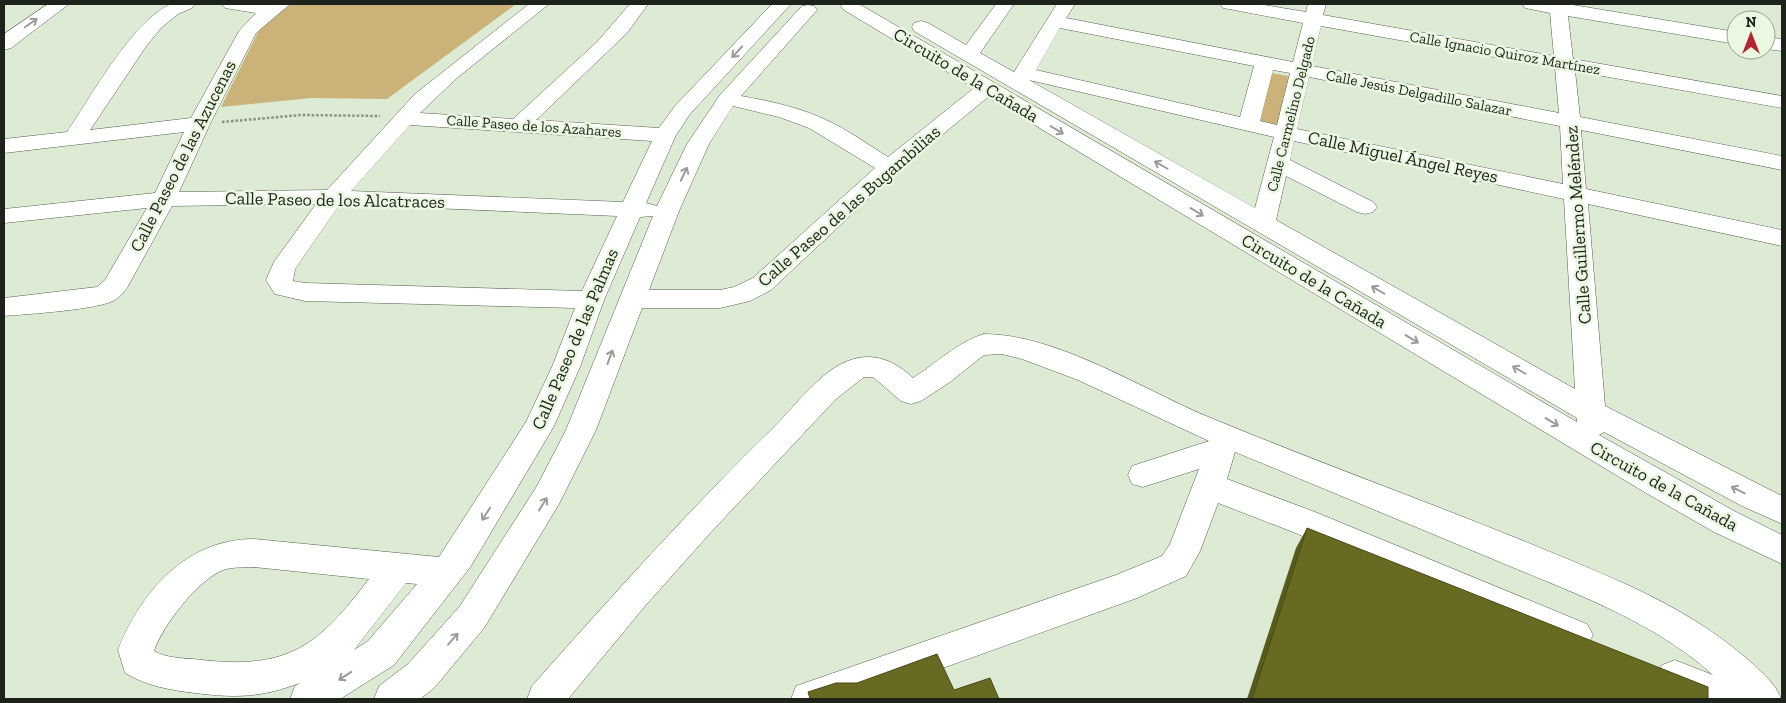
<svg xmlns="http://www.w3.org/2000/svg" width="1786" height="703" viewBox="0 0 1786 703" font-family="'Zilla Slab',serif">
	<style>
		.green { fill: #cab279 }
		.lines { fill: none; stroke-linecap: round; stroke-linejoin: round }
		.minor-casing { stroke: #56624e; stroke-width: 1 }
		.path { stroke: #889181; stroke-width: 2.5; stroke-dasharray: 2.5 2; stroke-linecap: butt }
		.minor { fill: #fff; fill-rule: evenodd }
		.wall { fill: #595b1c }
		.building { fill: #686a21; stroke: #494a17 }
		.oneway { stroke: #999c98 }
		.labels { text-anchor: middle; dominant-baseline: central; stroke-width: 5; stroke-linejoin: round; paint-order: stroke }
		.far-street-label { font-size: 15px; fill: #1d221a; stroke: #eaf8e1 }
		.street-label { font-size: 18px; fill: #1d221a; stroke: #eaf8e1 }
	</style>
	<rect width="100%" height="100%" fill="#ddead4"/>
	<path class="green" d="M292,4h224l-129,95 -76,-1 -90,9 41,-83z
		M1271,73l18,3 -12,49 -19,-4z"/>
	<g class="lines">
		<defs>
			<path id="minor" d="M48,4h21l-58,44 -7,2v-16z
				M171,4h24l-3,4 -14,6 -16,13 -15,18 -57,85 101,-12 48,-87 17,-18 -31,-5 -3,-4h68l-34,29 -46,91 -31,68 148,-2 88,-96 114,-90h20l-92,74 -37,35 93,6 84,-77 33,-38h18l-21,29 -91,87 123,8 16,-22 97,-102h19l-101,110 -14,21 -30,68 11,3 30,-62 33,-49 82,-89 6,-1 6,1 3,4 -76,86c28,5 57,11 83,23 23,10 43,25 64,38l86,-69 -130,-78 -3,-4 1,-2h17l718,418v-4l-663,-387 -2,-4 2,-4 7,-2 7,2 38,22 30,-41h18l-34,49 34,19 43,-68h18l-9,14 227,44 10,-39 -74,-14 -6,-1 -3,-4h38l48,8 2,-8h18l-3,11 231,41 -4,-43 -25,-5 -3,-4h45l169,28v12l-168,-28 5,43 209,37v12l-207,-37 5,46 202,39v14l-201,-40 5,59 196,41v16l-194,-42 17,202 177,90v28l-40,-18 -138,-74 -5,3 137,77 46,23v29l-68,-32 -68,-39 -658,-396 -91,75 -126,118 -21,11 -30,7h-78l-46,122 -37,74 -75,124 -50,60 -14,11h-46l5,-13 29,-22 52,-58 77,-120 29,-56 87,-214 -13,1 -36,83 -24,67 -26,59 -83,140 -77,99 -54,34h-50l5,-13 5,-3c-41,15 -64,15 -105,10 -25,-3 -48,-7 -70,-20l-7,-23c23,-59 69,-111 136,-111l185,18 87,-135 26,-55 23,-59 -270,-7 -30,-7 -9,-14 8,-18 42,-58 -144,2 -44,80c-3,5 -8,11 -13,14 -18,10 -88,14 -111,16v-18l93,-11 8,-7 42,-72 -143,15v-14l151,-16 29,-61 -180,21v-14l63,-7c24,-35 65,-111 104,-128zM1321,26l234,42 4,45 -247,-47zM1060,28l194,38 -14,51 -204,-47zM1273,70l17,3 -13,52 -17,-4zM1309,77l251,49 3,58 -266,-55zM1029,80l245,57 -19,71zM733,106l46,11 30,11 66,40 -122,110 -19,9 -14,3h-71l30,-79 30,-67zM410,125l242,16 -29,61 -272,-11zM1294,141l270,58 11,190 -299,-169 10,-44 71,36 8,2 8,-2 4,-5 -4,-5 -83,-42zM340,204l277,12 -35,75 -277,-8 -12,-2 2,-12zM254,567l115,12c-50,66 -80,91 -167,81 -15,-2 -35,-1 -48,-9 8,-25 44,-71 69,-81 10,-3 21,-3 31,-3zM406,583l11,1 -49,57 -14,9z
				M1766,37l16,2v12l-16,-2z
				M984,334c72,0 156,54 222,82 140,58 285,108 424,170 45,21 86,45 123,78 11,11 23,20 28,35h-96l-23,-10 -5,-12 5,-12 13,-5 38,15c-63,-57 -148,-85 -225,-118 -84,-35 -168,-70 -253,-105l-8,27 88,33 272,112 6,11 -6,11 -12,5 -12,-5 -270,-114 -75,-29 -18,48 -14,25 -49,22 -280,101h-66l5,-13 320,-111 46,-19 8,-12 29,-75 -56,18 -11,-3 -4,-9 4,-9 77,-25 -131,-61 -56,-21 -20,-5 -18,1 -34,27 -29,19 -10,3 -10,-3 -28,-24h-9l-28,22 -124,132 -67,75 -77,93h-41l5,-13c79,-89 158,-177 243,-260 21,-21 46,-55 73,-65 25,-10 47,0 65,17 24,-15 44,-36 71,-44z"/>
		</defs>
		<use href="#minor" class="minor-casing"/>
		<path class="path" d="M222,122l79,-7 79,1"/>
		<use href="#minor" class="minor"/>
	</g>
	<path class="wall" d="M1307,528l401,171h-461l49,-151z"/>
	<path class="building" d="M1307,528l401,159v12h-456z
		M937,654l17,36 36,-12 9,21h-189l-2,-7 28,-9h21z"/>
	<defs><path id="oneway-shaft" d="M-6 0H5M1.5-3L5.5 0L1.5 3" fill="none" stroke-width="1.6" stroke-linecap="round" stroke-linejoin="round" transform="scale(1.25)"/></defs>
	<g class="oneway">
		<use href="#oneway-shaft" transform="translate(31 23) rotate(-35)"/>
		<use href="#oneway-shaft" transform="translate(737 52) rotate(133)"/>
		<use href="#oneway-shaft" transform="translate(1057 130) rotate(31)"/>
		<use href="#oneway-shaft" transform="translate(1161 165) rotate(-150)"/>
		<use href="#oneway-shaft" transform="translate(684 174) rotate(-65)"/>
		<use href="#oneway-shaft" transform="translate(1197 212) rotate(31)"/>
		<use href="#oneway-shaft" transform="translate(1378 290) rotate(-150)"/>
		<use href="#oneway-shaft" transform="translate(1412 339) rotate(31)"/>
		<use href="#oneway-shaft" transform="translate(610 357) rotate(-70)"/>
		<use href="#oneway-shaft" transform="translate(1519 370) rotate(-150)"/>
		<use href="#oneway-shaft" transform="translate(1552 422) rotate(31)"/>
		<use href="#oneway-shaft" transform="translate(1738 490) rotate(-153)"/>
		<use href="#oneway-shaft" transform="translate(543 504) rotate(-58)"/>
		<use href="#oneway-shaft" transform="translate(486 514) rotate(123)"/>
		<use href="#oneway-shaft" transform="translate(453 639) rotate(-49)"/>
		<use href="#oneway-shaft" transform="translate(345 676) rotate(147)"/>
	</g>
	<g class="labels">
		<g class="far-street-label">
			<text transform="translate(1505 53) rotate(10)">Calle Ignacio Quiroz Martínez</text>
			<text transform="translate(1419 93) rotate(11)">Calle Jesús Delgadillo Salazar</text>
			<text transform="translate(1291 114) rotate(-76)">Calle Carmelino Delgado</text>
			<text transform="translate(534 126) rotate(4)">Calle Paseo de los Azahares</text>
		</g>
		<g class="street-label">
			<text transform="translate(966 75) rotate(31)">Circuito de la Cañada</text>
			<text transform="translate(183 156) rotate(-63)">Calle Paseo de las Azucenas</text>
			<text transform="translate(1403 157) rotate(12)">Calle Miguel Ángel Reyes</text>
			<text transform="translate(335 200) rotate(1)">Calle Paseo de los Alcatraces</text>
			<text transform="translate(849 206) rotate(-41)">Calle Paseo de las Bugambilias</text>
			<text transform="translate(1578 225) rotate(-94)">Calle Guillermo Meléndez</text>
			<text transform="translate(1314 281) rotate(31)">Circuito de la Cañada</text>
			<text transform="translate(575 339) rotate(-67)">Calle Paseo de las Palmas</text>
			<text transform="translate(1664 486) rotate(29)">Circuito de la Cañada</text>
		</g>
	</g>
	<rect width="1786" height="703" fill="none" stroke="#1d221a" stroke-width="10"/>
	<g transform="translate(1751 35)"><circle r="24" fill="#eaf8e1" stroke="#98a291"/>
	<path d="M0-4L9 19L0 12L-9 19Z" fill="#b62533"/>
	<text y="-8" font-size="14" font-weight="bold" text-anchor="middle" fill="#1d221a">N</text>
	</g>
</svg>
